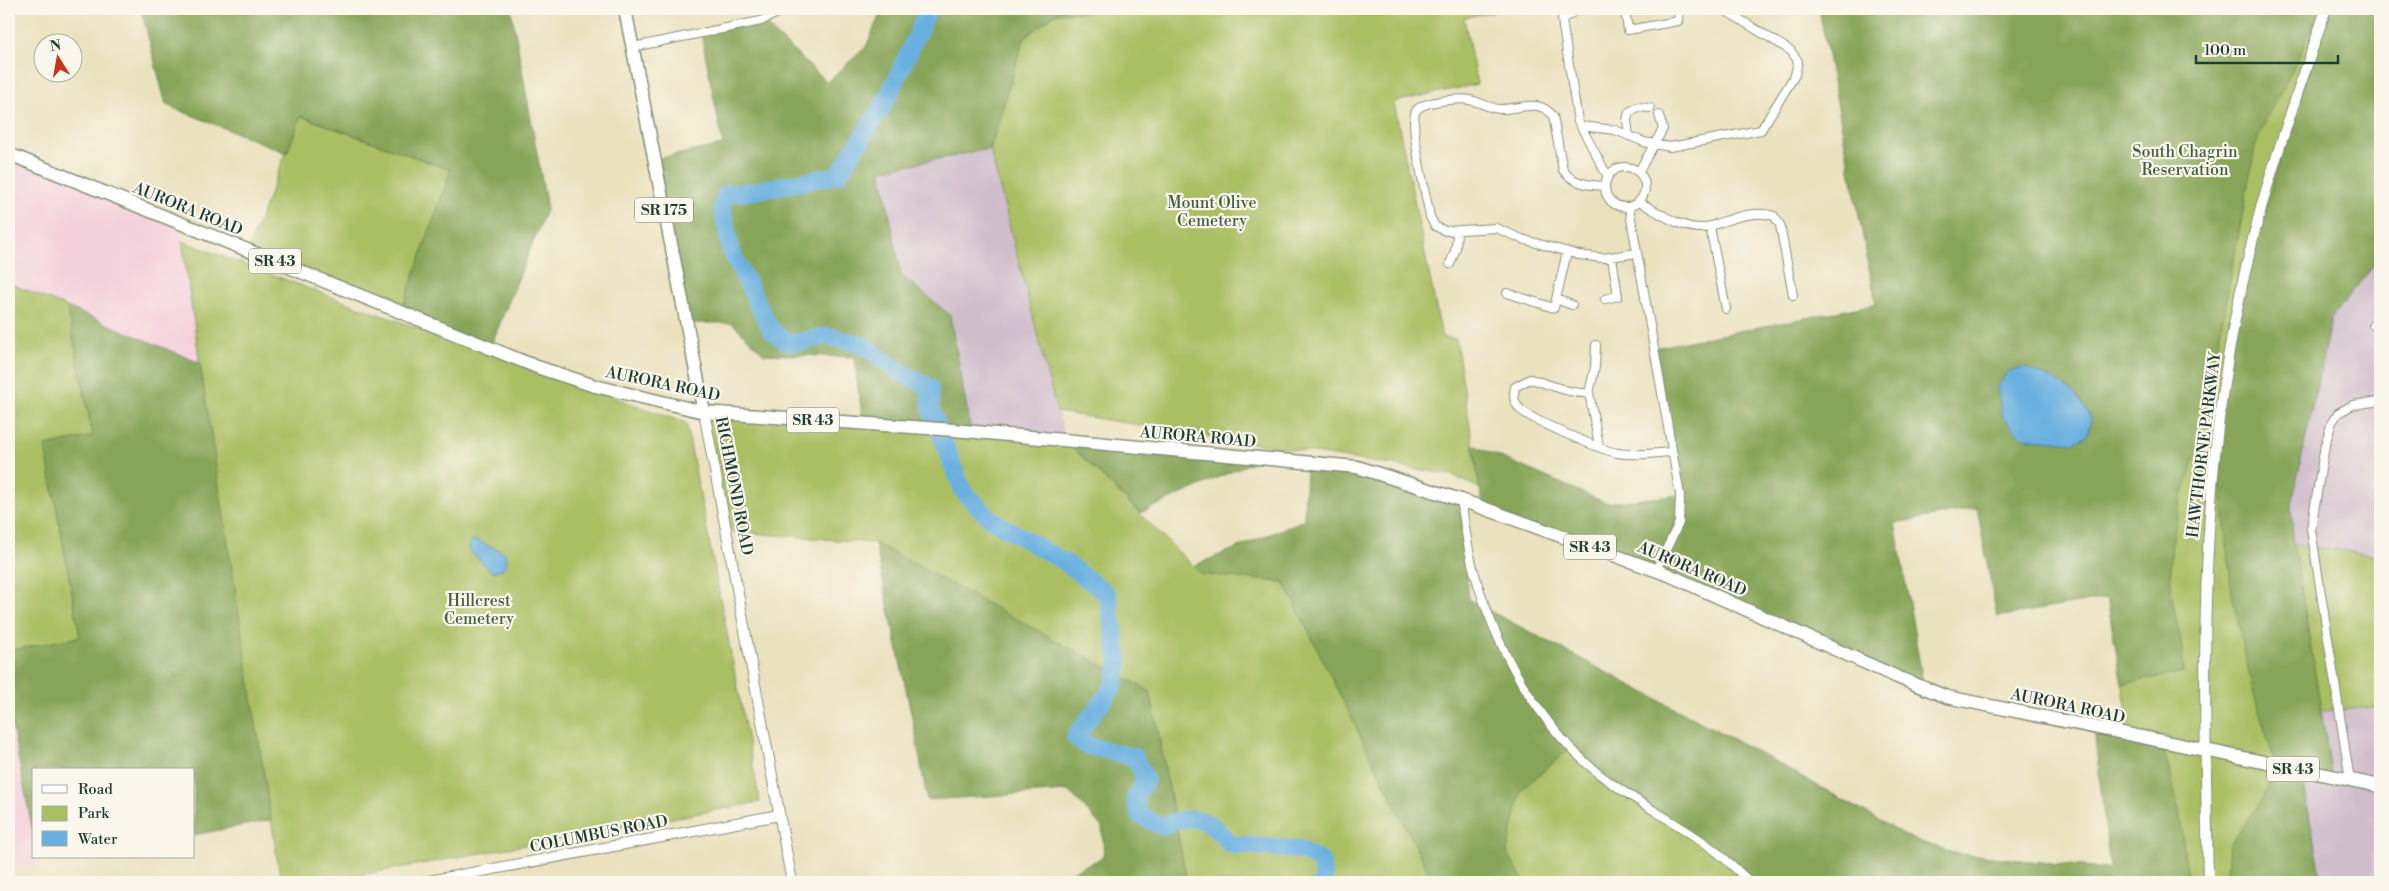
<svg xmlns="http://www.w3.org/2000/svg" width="2389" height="891" viewBox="0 0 2389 891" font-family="'Libre Bodoni',serif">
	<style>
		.built { fill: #f4cfdc }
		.industrial { fill: #d0bdcc }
		.green { fill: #aabe62; stroke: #647e4b }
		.forest { fill: #87a558; stroke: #537146 }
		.water { fill: #69b0e0; stroke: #44768a }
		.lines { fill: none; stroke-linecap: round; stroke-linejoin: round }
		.river { stroke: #69b0e0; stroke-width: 18 }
		.minor-casing { stroke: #848f79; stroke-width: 10 }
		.tertiary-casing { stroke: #848f79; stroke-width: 12 }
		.primary-casing { stroke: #848f79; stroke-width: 15 }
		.minor { stroke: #fff; stroke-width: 8 }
		.tertiary { stroke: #fff; stroke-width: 10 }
		.primary { stroke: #fff; stroke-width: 12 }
		.rail { stroke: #1f3d34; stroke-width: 3 }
		.labels { text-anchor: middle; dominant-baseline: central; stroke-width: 4.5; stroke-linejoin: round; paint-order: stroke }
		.shield { fill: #fbf7ec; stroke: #61756b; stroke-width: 1 }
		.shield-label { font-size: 15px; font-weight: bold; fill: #1f3d34 }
		.park-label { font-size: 16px; fill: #425d40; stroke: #fbf7ec }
		.street-label { font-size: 16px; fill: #1f3d34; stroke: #fbf7ec }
	</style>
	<rect width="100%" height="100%" fill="#fbf7ec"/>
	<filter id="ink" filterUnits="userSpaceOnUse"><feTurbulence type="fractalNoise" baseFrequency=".02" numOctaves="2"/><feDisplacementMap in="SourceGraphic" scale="10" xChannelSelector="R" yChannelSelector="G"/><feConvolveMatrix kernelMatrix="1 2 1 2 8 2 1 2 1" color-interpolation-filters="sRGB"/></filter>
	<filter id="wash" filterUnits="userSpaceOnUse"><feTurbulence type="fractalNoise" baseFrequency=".0096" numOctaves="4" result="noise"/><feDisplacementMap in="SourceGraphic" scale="20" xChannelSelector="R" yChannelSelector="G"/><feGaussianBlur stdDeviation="1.12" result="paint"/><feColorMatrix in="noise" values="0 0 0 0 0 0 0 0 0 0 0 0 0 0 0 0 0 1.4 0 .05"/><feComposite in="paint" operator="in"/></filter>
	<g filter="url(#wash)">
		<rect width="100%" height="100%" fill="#eae1be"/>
		<path class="built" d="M9,154l170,69 21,140 -191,-80z
			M9,711l25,126v20h4l1,7 -30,6z"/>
		<path class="industrial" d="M990,149l47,187 29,105 -95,-9 -21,-117 -49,-40 -20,-105z
			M2380,170v712h-59l-62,-352z"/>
		<path class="green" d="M1169,9h338l-43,9 13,66 -83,18 48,235 14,2 24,150 -27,-14 -396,-63 -67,-263 34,-111 32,-25z
			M2003,9h277l100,33 -121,488 62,352h-1134l-37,-191 -235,40 -40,-188 -149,-12 -22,-119 362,29 135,133 268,26 294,155 151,85 45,14 151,15 22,-130z
			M300,116l151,54 -50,142 -153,-62z
			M182,241l185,69 319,113 74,379 -437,80h-42l-67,-421z
			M9,283l58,24 26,129 -48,10 35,191 -71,14z
			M2294,545l86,10v152l-59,4z"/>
		<path class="forest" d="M141,9h370l36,199 -57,140 -89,-36 50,-142 -150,-54 -14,37 -121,-48z
			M882,9h287l-113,4 -32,25 -34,111 -109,21 20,105 49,40 21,117 -108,-9 -9,-66 -90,-3 -32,-31h-46l-31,-164 68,-14 -22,-112 60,-12 66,61 39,-35z
			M1819,9h561v245l-1,5 -48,59 -40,190 3,37 38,231 -31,-5 20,111h-95l3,-36 34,-47 13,-33 -24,-78 -20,-93 -16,-153 27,-160 78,-258 -8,-2c-14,44 -43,82 -58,125l-56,298 -19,58 -8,40 -2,26 2,30 9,42 3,31 -62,12 -15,-86 -110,19 -20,-109 -82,15 29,165 -255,-113 -186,-67 -10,-63 133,58 74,-8 -26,-147 222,-44z
			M67,307l133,56 71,457 -77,15v-65h-160v67l-25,-126v-60l71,-14 -35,-191 48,-10z
			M1066,441l193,18 -119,54z
			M1306,462l51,5 104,33 8,100 294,155 151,85 45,14 151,15 -16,-140 68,13 17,67 9,73h-438l-36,-32 -76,-48 -66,-55 -51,43 -14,62 17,30h-91l-149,-300 -83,-8 -8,-8 111,-46z
			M875,543l275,148 37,191h-137l54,-25 -2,-30 -33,-36 -142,9 -12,-69z"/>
		<path class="water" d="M2025,368c32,12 50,18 66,51l-4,17 -13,7 -51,-5 -20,-20 -6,-30 11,-17z
			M473,539l32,14 2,8 -4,8 -11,3 -22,-21 -2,-5z"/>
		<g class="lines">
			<path class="river" d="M929,9l-42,90 -49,76 -89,17 -23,2 -4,12 9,45 40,79 14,11 9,2 33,-7 36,9 34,25 33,18 1,22 32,81 27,28 76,44 42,32 11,68 -5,23 -39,51 13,9 46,11 12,23 -11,18 4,17 22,11c31,-12 49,-10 68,18l71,6 21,11 3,16 -2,5"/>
		</g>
	</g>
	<g filter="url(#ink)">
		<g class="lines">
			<defs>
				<path id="minor" d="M1585,9l-8,1 -15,9 1,8 15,94 30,56
					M1625,9l3,21 50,-9 1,-12
					M633,47l128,-26 25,-12
					M1581,126l34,4 29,12 26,5 91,-17 34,-55 3,-14 -7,-10 -68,-42
					M1629,136l-2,-16 2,-8 9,-5 12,1
					M1605 187a20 20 0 1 1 40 0a20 20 0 1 1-40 0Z
					M1639,171l24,-42 -4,-14
					M1605,186c-16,-1 -32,-2 -42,-16l-10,-54c-15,-19 -34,-6 -54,-7 -10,-1 -19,-7 -29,-9 -11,-2 -49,1 -54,11 -8,13 11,87 14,106l5,9 10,5 51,-3 26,11 57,16 24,3 34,-5
					M1639,202c20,10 41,27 64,26 8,-1 14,-5 22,-7 14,-5 35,-10 49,-5l6,9 13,70
					M1629,207l51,288 -1,28 -23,47
					M1710,227l16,82
					M1450,264l6,-16 1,-16
					M1507,293l47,15 13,-56
					M1556,299l16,6
					M1605,299l13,-3 -6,-39
					M2373,325l7,-2
					M1596,345l-1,22 -6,26 10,53
					M1589,393c-18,2 -41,-10 -59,-14l-15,8c-2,8 -1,16 5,22 9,10 83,42 98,44 18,3 37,0 54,-1
					M1461,500c4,23 6,48 13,71 21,75 63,153 125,203 36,28 78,48 114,75 13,10 25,22 37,33
					M2350,780l-39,-251 14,-84 7,-23 6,-9 15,-8 27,-4"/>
				<path id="tertiary" d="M704,412l88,470
					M424,882l355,-67
					M2208,882c-3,-163 -9,-323 14,-486 9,-63 22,-126 39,-188 19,-67 43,-133 65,-199"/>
				<path id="primary" d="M625,9l79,403
					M9,154l528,213 58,19 109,26 250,18 403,37 104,33 208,75 228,102 50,20 433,89"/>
			</defs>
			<use href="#minor" class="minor-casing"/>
			<use href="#tertiary" class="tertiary-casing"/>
			<use href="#primary" class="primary-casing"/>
			<use href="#minor" class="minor"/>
			<use href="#tertiary" class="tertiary"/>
			<use href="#primary" class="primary"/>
			<path class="rail" d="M2374,9l6,2"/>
		</g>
	</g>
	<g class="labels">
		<g class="shield">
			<rect x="635" y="197.5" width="58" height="25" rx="4"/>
			<rect x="249" y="248.5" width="52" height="25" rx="4"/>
			<rect x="787" y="407.5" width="52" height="25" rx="4"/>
			<rect x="1564" y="534.5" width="52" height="25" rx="4"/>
			<rect x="2267" y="756.5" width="52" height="25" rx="4"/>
		</g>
		<g class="shield-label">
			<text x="664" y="210">SR 175</text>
			<text x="275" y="261">SR 43</text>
			<text x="813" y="420">SR 43</text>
			<text x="1590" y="547">SR 43</text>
			<text x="2293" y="769">SR 43</text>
		</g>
		<g class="park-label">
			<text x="2185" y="152">South Chagrin<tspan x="2185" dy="18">Reservation</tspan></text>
			<text x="1212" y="203">Mount Olive<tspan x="1212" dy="18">Cemetery</tspan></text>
			<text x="479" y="601">Hillcrest<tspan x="479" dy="18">Cemetery</tspan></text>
		</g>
		<g class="street-label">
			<text transform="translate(188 209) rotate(22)">AURORA ROAD</text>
			<text transform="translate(663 384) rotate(12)">AURORA ROAD</text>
			<text transform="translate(1198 437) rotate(5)">AURORA ROAD</text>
			<text transform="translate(2204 445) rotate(-83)">HAWTHORNE PARKWAY</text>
			<text transform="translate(734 486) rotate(79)">RICHMOND ROAD</text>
			<text transform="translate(1692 569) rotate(23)">AURORA ROAD</text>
			<text transform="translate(2068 706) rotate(12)">AURORA ROAD</text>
			<text transform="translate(599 834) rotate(-11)">COLUMBUS ROAD</text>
		</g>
	</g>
	<rect width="2389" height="891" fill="none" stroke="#fbf7ec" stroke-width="30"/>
	<rect x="32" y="768" width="162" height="90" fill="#fbf7ec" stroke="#a3ada2"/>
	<rect x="42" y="785" width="25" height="8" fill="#ffffff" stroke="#a3ada2"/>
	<text x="78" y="794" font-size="15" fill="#1f3d34">Road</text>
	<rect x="42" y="806" width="25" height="15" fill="#aabe62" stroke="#a3ada2"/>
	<text x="78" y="818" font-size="15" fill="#1f3d34">Park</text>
	<rect x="42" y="831" width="25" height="15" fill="#69b0e0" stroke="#a3ada2"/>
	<text x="78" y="844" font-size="15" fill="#1f3d34">Water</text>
	<g transform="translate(58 58) rotate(349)"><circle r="24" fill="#fbf7ec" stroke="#a3ada2"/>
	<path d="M0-4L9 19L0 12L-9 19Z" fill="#c8321e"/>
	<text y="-8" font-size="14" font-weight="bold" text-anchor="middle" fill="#1f3d34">N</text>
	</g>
	<path d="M2196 55v8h142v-8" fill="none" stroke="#1f3d34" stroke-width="2.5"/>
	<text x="2204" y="55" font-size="15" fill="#1f3d34" stroke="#fbf7ec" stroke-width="4" paint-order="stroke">100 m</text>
</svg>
